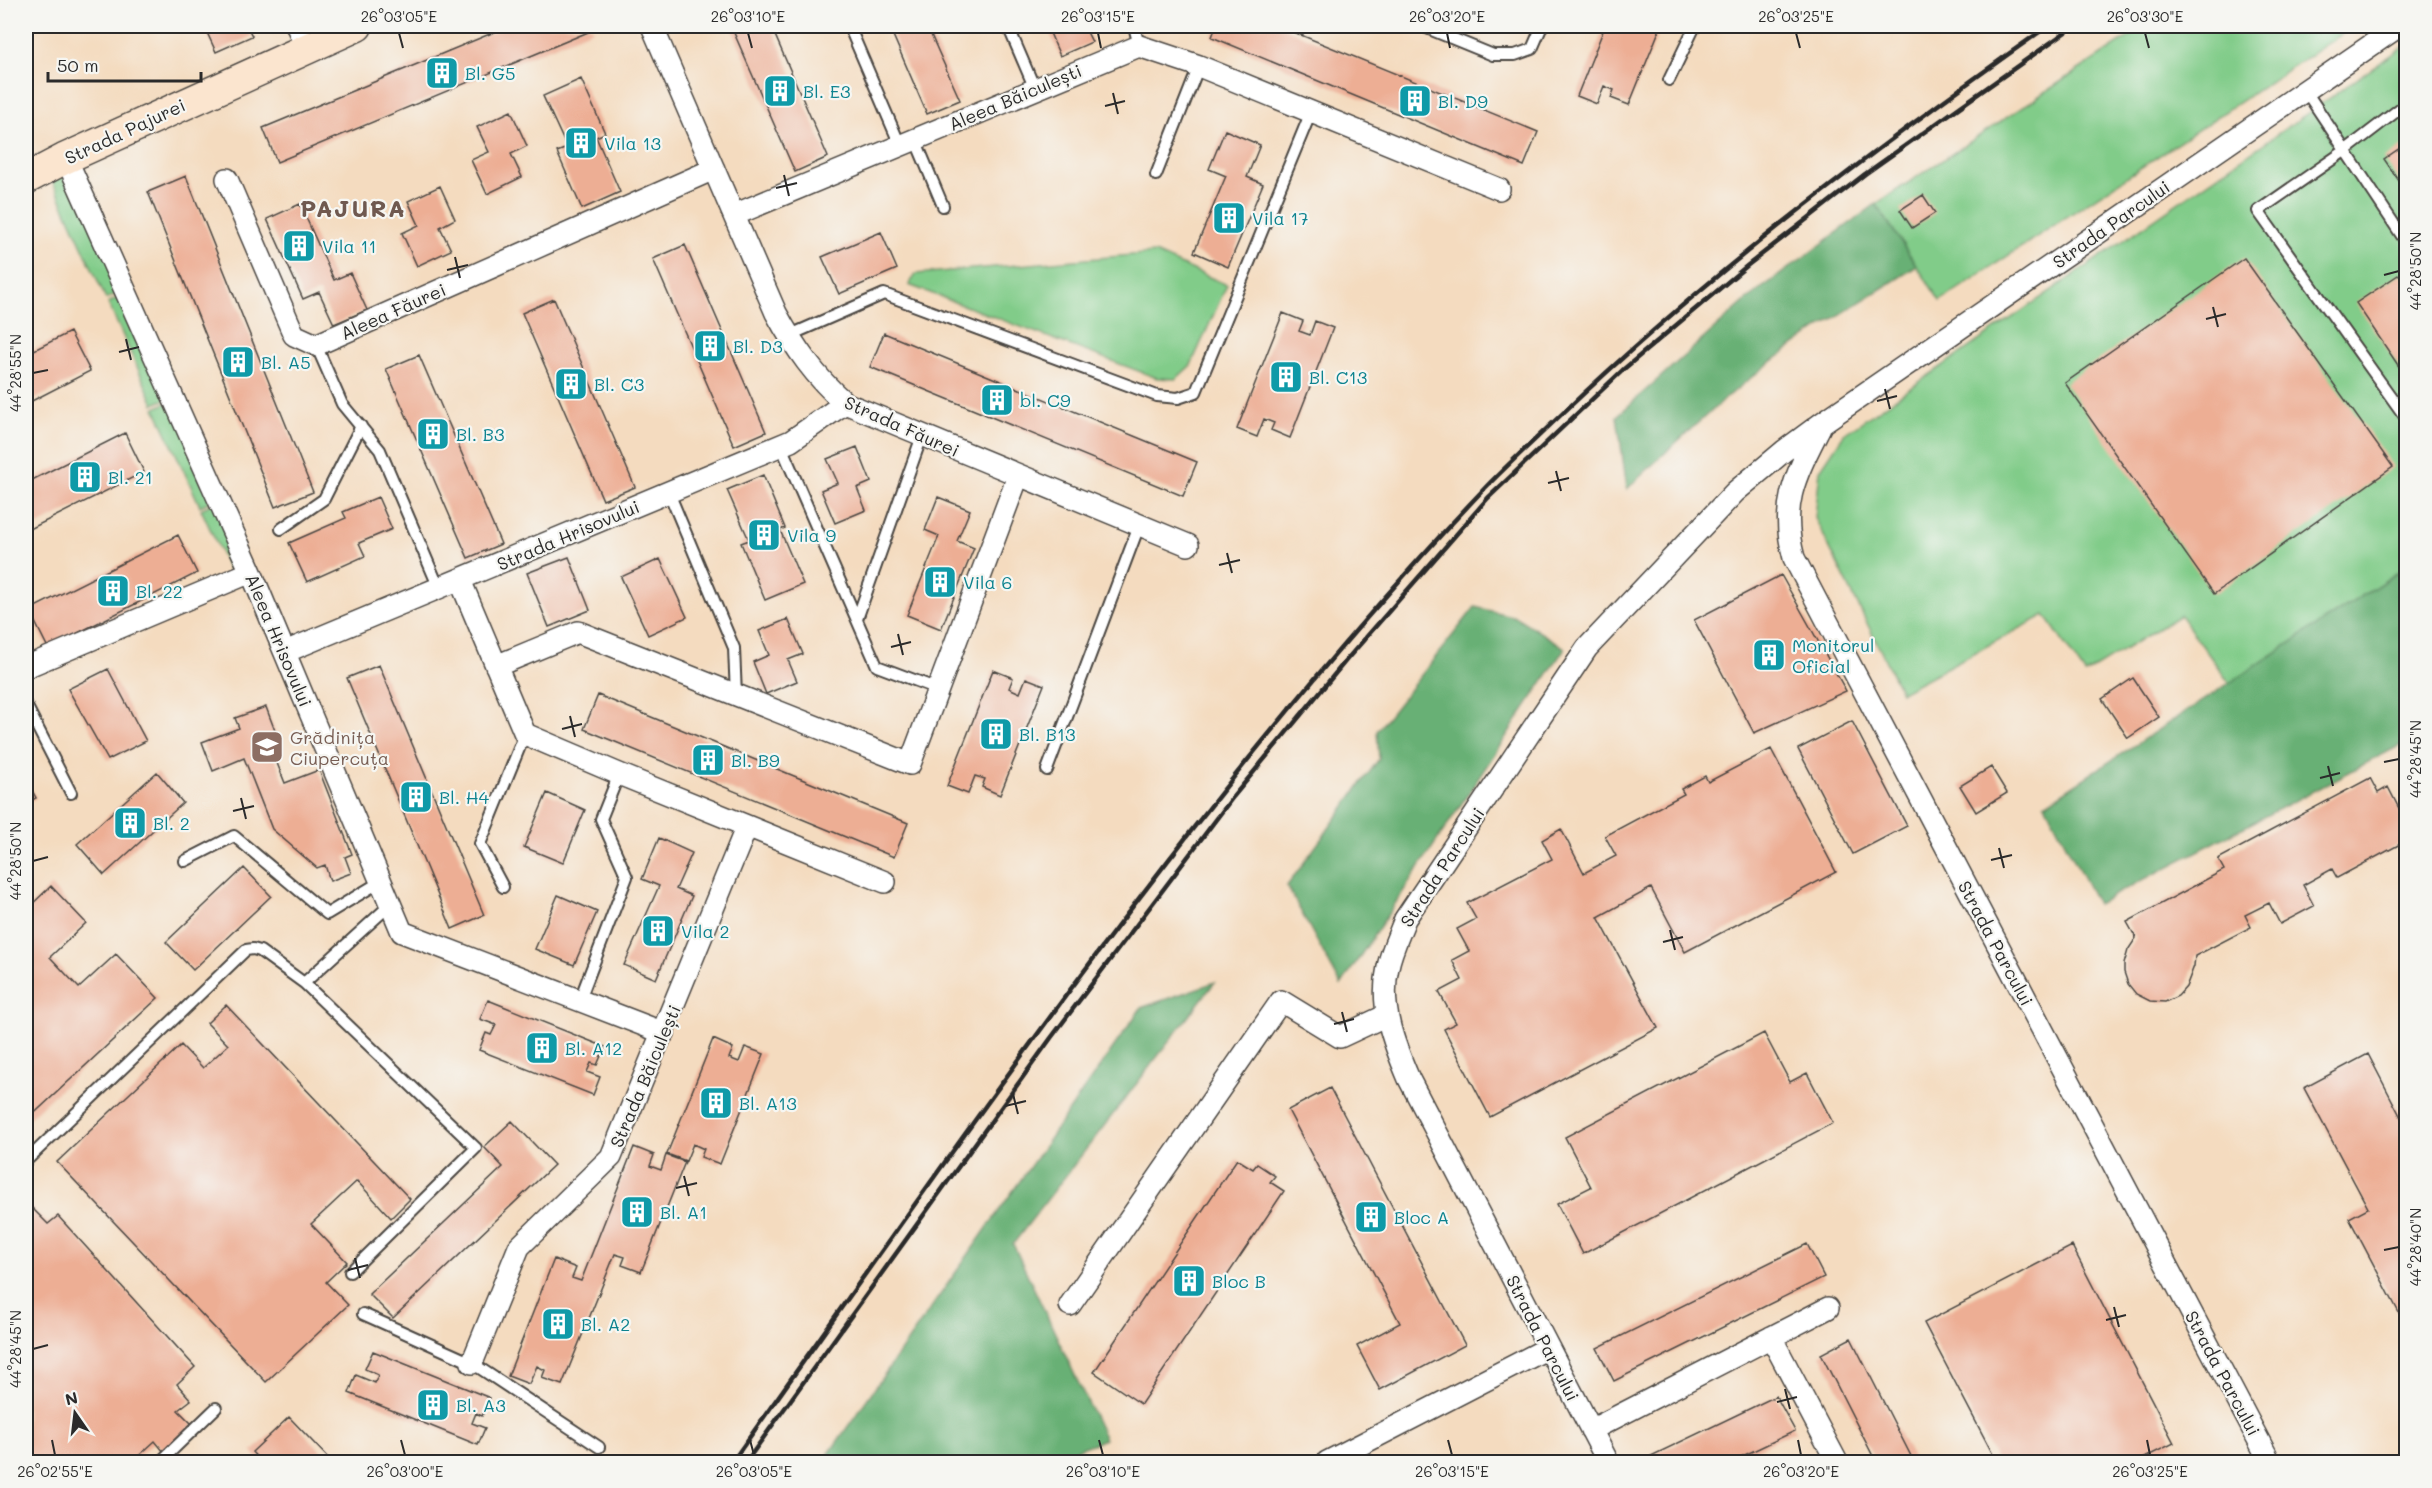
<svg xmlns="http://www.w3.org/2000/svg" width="2432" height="1488" viewBox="0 0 2432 1488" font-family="Mali,sans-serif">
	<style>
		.green { fill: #81cc89; stroke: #567c5a; stroke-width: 1.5 }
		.forest { fill: #68b075; stroke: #4a6e50; stroke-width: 1.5 }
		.building { fill: #edae94 }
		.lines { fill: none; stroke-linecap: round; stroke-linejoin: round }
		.lane-casing { stroke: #494541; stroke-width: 14 }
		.street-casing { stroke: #494541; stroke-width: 24 }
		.secondary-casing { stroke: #494541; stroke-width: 33 }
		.lane { stroke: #fff; stroke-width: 10 }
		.street { stroke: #fff; stroke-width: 21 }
		.secondary { stroke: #fbe5cf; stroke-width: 30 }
		.rail { stroke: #2b2b2b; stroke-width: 4.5 }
		.ticks { fill: none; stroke: #2b2b2b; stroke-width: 2 }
		.labels { text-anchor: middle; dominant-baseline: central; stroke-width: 4.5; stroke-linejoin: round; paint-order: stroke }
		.culture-label { font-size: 18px; fill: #0d838f; stroke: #f6f6f2; text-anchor: start }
		.street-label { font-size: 18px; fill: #2b2b2b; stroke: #f6f6f2 }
		.education-label { font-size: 18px; fill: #785e54; stroke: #f6f6f2; text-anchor: start }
		.district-label { font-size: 24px; font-weight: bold; letter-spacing: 1.5px; fill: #6f5950; stroke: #f6f6f2 }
		.neatline { fill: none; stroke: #2b2b2b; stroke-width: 2 }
		.ticks-label { font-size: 15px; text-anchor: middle; fill: #2b2b2b }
	</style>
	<rect width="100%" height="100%" fill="#f6f6f2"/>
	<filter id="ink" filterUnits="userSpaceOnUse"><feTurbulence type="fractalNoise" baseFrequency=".0167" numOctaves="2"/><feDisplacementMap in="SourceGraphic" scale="12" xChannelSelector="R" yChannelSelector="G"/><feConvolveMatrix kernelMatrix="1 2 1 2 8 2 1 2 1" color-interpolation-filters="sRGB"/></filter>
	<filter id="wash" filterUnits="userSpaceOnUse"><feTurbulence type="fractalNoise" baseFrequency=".008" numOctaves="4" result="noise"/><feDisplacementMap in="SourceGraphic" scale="24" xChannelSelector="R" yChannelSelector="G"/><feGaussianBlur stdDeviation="1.35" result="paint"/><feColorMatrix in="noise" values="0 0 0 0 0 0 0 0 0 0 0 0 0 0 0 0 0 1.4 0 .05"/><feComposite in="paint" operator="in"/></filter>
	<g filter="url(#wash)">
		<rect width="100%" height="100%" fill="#f4dbbf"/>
		<path class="green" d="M2145,26h209l-414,275 -64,-97z
			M2406,45v522l-176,117 -50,-69 -95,59 -40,-59 -144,77 -86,-174 5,-48 24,-36z
			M66,162l57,129 -17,8 -58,-128z
			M1155,253l72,32 -36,80 -15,14 -19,-1 -248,-93 7,-11z
			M125,294l46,103 -17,7 -46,-101z
			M172,400l45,98 -17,8 -45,-98z
			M217,501l32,69 -17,7 -31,-68z"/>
		<path class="forest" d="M1876,204l41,62c-54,35 -110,67 -160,107 -46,36 -88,76 -130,116l-10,-73 134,-120z
			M2406,567v187l-5,-9 -304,159 -52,-100z
			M1475,607l41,10 49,31 -224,337 -54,-99 92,-127 -2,-28z
			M1215,982l-202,262 92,195 -60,23h-222l318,-454z"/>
		<g id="blocks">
			<path class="building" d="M204,26h43l5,10 -36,16z
				M509,26h82l2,4 -316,132 -14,-34z
				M731,26h40l57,131 -33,15z
				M889,26h38l33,74 -33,14z
				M1047,26h37l8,16 -32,14z
				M1216,26h63l259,106 -14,34 -312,-129z
				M1605,26h56l-32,79 -18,-7 3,-8 -10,-4 -7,18 -20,-8z
				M581,79l24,54 -9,4 24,55 -38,17 -25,-57 10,-4 -24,-52z
				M511,111l16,35 -16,8 11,23 -35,17 -16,-34 18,-8 -12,-25z
				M1225,130l35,15 -13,32 16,7 -35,83 -34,-15 32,-76 -17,-7z
				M2406,144v47l-22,-32z
				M186,176l127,316 -38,15 -127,-315z
				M440,186l15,33 -15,8 11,23 -34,16 -15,-33 17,-8 -11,-24z
				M1923,195l12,18 -23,15 -12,-18z
				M300,204l34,76 16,-7 17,37 -33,14 -15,-32 -16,7 -36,-80z
				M881,232l16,37 -58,25 -17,-37z
				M685,245l81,187 -32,14 -81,-187z
				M2244,258l149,209 -179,127 -149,-211z
				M2401,273l5,8v96l-50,-74z
				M554,299l81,188 -32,13 -81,-187z
				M1283,313l20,8 -4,10 11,4 5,-14 18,7 -43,110 -19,-8 3,-7 -10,-4 -7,18 -20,-8z
				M70,332l20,39 -64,33v-50z
				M884,333l313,129 -14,34 -313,-129z
				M419,355l82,189 -33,14 -82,-189z
				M125,433l19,39 -118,59v-48z
				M857,447l14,35 -14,6 9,22 -31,13 -14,-33 17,-7 -11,-24z
				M763,475l22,53 -5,2 23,54 -38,16 -24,-57 8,-3 -22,-50z
				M378,497l14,32 -33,14 6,13 -58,26 -18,-39 57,-25 -3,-6z
				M938,497l32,13 -13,31 17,7 -33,81 -34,-14 32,-79 -14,-6z
				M178,535l19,38 -149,75 -19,-38z
				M569,557l21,53 -41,17 -22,-54z
				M660,559l27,58 -39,18 -27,-58z
				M1781,575l65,116 -92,42 -60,-113z
				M788,619l15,35 -15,6 9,21 -31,13 -13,-32 16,-7 -10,-24z
				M379,665l105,250 -32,14 -105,-251z
				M108,669l38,72 -38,19 -40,-71z
				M993,670l20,8 -4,10 11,5 6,-15 18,7 -44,110 -18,-8 3,-8 -10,-3 -7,18 -21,-8z
				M2133,678l26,39 -31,21 -26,-39z
				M598,695l310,128 -14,34 -310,-128z
				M266,707l14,37 -9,4 14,35 34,-13 33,84 -7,3 6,16 -21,8 -5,-16 -8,3 -45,-39 -28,-71 -31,13 -11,-29 37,-14 -4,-10z
				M1852,721l55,105 -54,28 -55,-105z
				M1771,749l65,123 -151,80 -34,-64 -53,29 60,111 -168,89 -46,-88 12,-6 -17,-31 23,-12 -10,-20 17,-9 -12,-22 19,-10 -9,-16 85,-44 -10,-19 19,-11 23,44 32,-17 -11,-20 79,-42 -3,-5 24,-13 3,6z
				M1991,767l16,26 -31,19 -16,-26z
				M157,772l26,31 -79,72 -27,-31z
				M2370,778l8,15 10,-6 18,35v19l-69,37 -5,-9 -29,16 11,21 -34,18 -11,-21 -24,12 6,12 -56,29 -1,10 -8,21 -8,9 -13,6 -15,-1 -14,-7 -8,-10 -4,-12v-8l4,-14 8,-12 -9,-16 97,-52 -6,-11z
				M26,779l10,19 -10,5z
				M547,793l38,17 -22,53 -39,-16z
				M659,838l33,15 -16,36 16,7 -36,83 -32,-14 35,-79 -17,-7z
				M244,868l27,28 -78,74 -27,-28z
				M51,886l35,37 -36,34 29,31 37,-34 42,44 -132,123v-211z
				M558,895l39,17 -23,53 -39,-16z
				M488,1000l117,47 -8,18 -6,-2 -4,9 13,5 -7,18 -114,-45 7,-17 5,2 5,-10 -16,-6z
				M226,1005l184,194 -19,19 -34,-37 -46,43 36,38 -21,20 22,23 -82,77 -209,-220 124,-117 22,23 25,-23 -21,-22z
				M1764,1033l26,49 17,-9 26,50 -250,131 -26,-50 34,-17 -26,-50z
				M713,1039l20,9 -4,10 10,4 6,-15 19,7 -44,110 -19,-7 3,-8 -11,-5 -7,17 -19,-7z
				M2368,1054l38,73v199l-57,-108 19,-10 -64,-120z
				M1330,1088l135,257 -85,45 -23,-44 43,-23 -112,-213z
				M512,1121l42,44 -161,153 -24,-24 134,-127 -19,-20z
				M634,1147l20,8 -4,11 11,4 5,-15 19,7 -44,110 -19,-7 3,-8 -10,-3 -53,131 -20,-7 3,-8 -8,-4 -8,18 -21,-8 46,-117 22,9 -4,10 9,3z
				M1237,1159l16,10 4,-5 18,12 -5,6 14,9 -143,213 -47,-32z
				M26,1202l22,22 10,-8 137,151 -18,17 14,16 -13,10 15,15 -29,27 -9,-11 -23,21h-106z
				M1807,1244l17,33 -210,104 -17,-33z
				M2072,1246l102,197 -38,19h-139l-73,-139z
				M1851,1338l63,124h-38l-55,-108z
				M373,1351l117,47 -8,18 -6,-3 -4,10 13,5 -7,17 -129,-52 7,-18 19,8 3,-8 -13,-6z
				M1776,1396l19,35 -65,31h-75l-4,-6z
				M289,1417l43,45h-71l-9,-10z"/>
		</g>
	</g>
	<g filter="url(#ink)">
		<use href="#blocks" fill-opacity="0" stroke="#494541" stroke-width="1.5"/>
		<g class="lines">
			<defs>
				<path id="lane" d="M849,26l51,119
					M1008,26l27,63
					M1134,26l5,20
					M1422,26l71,29h22l17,-6 10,-23
					M1669,80l26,-54
					M2305,90l101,152
					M2406,104l-60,46 -88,61 148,207
					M915,139l28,67
					M1156,175l43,-109
					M788,336l96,-42 273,102 21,2 18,-6 115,-280
					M316,345l26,59 38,46 59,138
					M781,446l96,220 61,23
					M669,493l65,155 2,47
					M281,529l43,-30 37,-73
					M857,619l65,-183
					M26,705l45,88
					M1047,770l92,-244
					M185,861l49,-25 93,78 53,-32
					M503,887l-23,-43 45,-110
					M580,999l47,-122 -26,-58 18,-45
					M26,1161l220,-211 7,-1 7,2 44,32
					M350,1272l126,-124 -172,-165 86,-78
					M363,1314l109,49 127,84
					M160,1462l56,-54"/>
				<path id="street" d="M297,26l9,22
					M652,26l124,287c19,35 39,64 69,90l343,142
					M66,158l185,414 151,360 262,101
					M227,179l67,156 22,10 398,-176
					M734,215l405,-169 60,20 300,123
					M1820,427c-24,48 -41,77 -26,131l476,904
					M460,580l65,154 94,40 266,108
					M285,652l506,-211 54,-38
					M496,666l82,-34 332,132 108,-288
					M26,667l225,-95
					M1070,1305l211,-304 59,36 47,-22
					M1771,1337l66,125
					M472,1363l47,-116 92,-90 136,-331
					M1591,1430l237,-122
					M1327,1462l221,-114
					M1608,1462l-199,-383c-15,-35 -30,-72 -21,-112 3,-16 11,-32 17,-48l182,-271 148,-156 49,-41 38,-28 577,-397"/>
				<path id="secondary" d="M26,179l38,-20 293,-133"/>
			</defs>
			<use href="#lane" class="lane-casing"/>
			<use href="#street" class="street-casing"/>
			<use href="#secondary" class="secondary-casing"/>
			<use href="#lane" class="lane"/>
			<use href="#street" class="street"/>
			<use href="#secondary" class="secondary"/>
			<path class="rail" d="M732,1462c238,-334 469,-676 753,-974 25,-26 52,-50 78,-75 150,-143 316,-268 485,-387
				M746,1462l305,-424 182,-241 115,-139 140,-160 137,-130 123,-103 117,-91 209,-148"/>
		</g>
	</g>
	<path class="ticks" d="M399,33l4,15M748,33l4,15M1098,33l3,15M1447,33l3,15M1796,33l4,15M2145,33l4,15M1113,93l5,21M1105,106l20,-5M784,175l5,21M776,188l21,-5M455,257l5,21M447,270l21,-5M2384,275l15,-4M2213,307l5,20M2206,319l20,-5M126,339l5,21M119,352l20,-5M33,373l15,-3M1885,389l5,20M1877,401l20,-5M1556,471l5,20M1548,483l21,-5M1227,553l5,20M1219,565l21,-5M898,634l5,21M891,647l20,-5M570,716l5,21M562,729l20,-5M2384,762l15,-3M2328,766l5,20M2320,778l20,-5M241,798l5,21M233,811l21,-5M1999,848l5,20M1991,860l21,-5M33,861l15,-4M1670,930l5,20M1663,942l20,-5M1342,1012l5,20M1334,1024l20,-5M1013,1094l5,20M1005,1106l21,-5M684,1176l5,20M676,1188l21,-5M2384,1250l15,-3M355,1258l5,20M348,1270l20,-5M2114,1307l5,20M2106,1320l20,-5M33,1349l15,-4M1785,1389l5,20M1777,1402l20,-5M52,1440l3,15M401,1440l4,15M750,1440l4,15M1099,1440l4,15M1448,1440l4,15M1798,1440l3,15M2147,1440l3,15"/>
	<defs>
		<symbol id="building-square" viewBox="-11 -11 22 22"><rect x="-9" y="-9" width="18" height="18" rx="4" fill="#0f9aa8" stroke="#f6f6f2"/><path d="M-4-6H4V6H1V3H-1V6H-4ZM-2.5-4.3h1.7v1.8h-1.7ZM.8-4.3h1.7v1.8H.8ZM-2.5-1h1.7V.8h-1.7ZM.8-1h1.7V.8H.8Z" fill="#fff"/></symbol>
		<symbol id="school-square" viewBox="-11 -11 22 22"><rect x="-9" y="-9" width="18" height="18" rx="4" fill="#8d6e63" stroke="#f6f6f2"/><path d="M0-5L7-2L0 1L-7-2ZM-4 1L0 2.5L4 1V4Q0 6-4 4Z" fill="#fff"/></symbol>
	</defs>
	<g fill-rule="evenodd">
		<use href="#building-square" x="423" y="54" width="38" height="38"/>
		<use href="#building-square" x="761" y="72" width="38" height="38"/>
		<use href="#building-square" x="1396" y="82" width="38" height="38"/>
		<use href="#building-square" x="562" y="124" width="38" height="38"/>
		<use href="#building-square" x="1210" y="199" width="38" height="38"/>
		<use href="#building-square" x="280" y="227" width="38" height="38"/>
		<use href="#building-square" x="691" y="327" width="38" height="38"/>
		<use href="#building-square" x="219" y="343" width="38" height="38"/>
		<use href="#building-square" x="1267" y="358" width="38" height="38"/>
		<use href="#building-square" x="552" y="365" width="38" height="38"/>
		<use href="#building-square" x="978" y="381" width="38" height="38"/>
		<use href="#building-square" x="414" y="415" width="38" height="38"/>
		<use href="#building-square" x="66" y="458" width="38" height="38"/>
		<use href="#building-square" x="745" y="516" width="38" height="38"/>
		<use href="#building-square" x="921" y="563" width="38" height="38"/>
		<use href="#building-square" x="94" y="572" width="38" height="38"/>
		<use href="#building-square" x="1750" y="636" width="38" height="38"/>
		<use href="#building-square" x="977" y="715" width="38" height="38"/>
		<use href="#school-square" x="248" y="728" width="38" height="38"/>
		<use href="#building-square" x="689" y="741" width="38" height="38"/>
		<use href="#building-square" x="397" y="778" width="38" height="38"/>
		<use href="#building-square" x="111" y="804" width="38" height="38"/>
		<use href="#building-square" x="639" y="912" width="38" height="38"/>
		<use href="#building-square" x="523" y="1029" width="38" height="38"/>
		<use href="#building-square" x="697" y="1084" width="38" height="38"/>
		<use href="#building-square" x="618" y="1193" width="38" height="38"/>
		<use href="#building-square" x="1352" y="1198" width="38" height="38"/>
		<use href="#building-square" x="1170" y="1262" width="38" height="38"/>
		<use href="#building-square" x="539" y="1305" width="38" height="38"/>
		<use href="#building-square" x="414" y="1386" width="38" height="38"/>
	</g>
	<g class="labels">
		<g class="culture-label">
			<text x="465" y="73">Bl. G5</text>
			<text x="803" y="91">Bl. E3</text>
			<text x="1438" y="101">Bl. D9</text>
			<text x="604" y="143">Vila 13</text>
			<text x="1252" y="218">Vila 17</text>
			<text x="322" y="246">Vila 11</text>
			<text x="733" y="346">Bl. D3</text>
			<text x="261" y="362">Bl. A5</text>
			<text x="1309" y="377">Bl. C13</text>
			<text x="594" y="384">Bl. C3</text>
			<text x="1020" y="400">bl. C9</text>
			<text x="456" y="434">Bl. B3</text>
			<text x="108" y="477">Bl. 21</text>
			<text x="787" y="535">Vila 9</text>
			<text x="963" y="582">Vila 6</text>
			<text x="136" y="591">Bl. 22</text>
			<text x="1792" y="645">Monitorul<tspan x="1792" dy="21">Oficial</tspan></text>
			<text x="1019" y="734">Bl. B13</text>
			<text x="731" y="760">Bl. B9</text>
			<text x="439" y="797">Bl. H4</text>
			<text x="153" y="823">Bl. 2</text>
			<text x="681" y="931">Vila 2</text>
			<text x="565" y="1048">Bl. A12</text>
			<text x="739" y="1103">Bl. A13</text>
			<text x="660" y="1212">Bl. A1</text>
			<text x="1394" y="1217">Bloc A</text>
			<text x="1212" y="1281">Bloc B</text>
			<text x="581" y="1324">Bl. A2</text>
			<text x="456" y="1405">Bl. A3</text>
		</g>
		<g class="street-label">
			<text transform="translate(1015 97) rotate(-23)">Aleea Băiculești</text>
			<text transform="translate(125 131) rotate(-25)">Strada Pajurei</text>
			<text transform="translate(2111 224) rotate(-35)">Strada Parcului</text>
			<text transform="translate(393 311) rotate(-24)">Aleea Făurei</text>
			<text transform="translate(902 426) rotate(24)">Strada Făurei</text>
			<text transform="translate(568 535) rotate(-23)">Strada Hrisovului</text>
			<text transform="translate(279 640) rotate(67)">Aleea Hrisovului</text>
			<text transform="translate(1442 867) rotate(-57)">Strada Parcului</text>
			<text transform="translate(1996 943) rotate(62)">Strada Parcului</text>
			<text transform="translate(645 1076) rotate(-67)">Strada Băiculești</text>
			<text transform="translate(1543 1338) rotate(63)">Strada Parcului</text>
			<text transform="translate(2223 1373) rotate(62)">Strada Parcului</text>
		</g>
		<g class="education-label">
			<text x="290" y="737">Grădinița<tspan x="290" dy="21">Ciupercuța</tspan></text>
		</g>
		<g class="district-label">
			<text x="353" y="207">PAJURA</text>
		</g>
	</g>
	<rect width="2432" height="1488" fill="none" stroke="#f6f6f2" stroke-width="66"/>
	<g transform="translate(75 1413) rotate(346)" stroke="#f6f6f2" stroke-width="4.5" paint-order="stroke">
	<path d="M0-4.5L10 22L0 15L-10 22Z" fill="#2b2b2b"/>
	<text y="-9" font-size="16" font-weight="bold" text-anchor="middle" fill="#2b2b2b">N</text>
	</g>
	<path d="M48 72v9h153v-9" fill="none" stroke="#2b2b2b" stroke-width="3"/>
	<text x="57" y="72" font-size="18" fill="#2b2b2b" stroke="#f6f6f2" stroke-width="4.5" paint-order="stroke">50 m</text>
	<rect x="33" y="33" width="2366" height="1422" class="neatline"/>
	<g class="ticks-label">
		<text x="399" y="22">26°03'05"E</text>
		<text x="748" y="22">26°03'10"E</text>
		<text x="1098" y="22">26°03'15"E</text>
		<text x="1447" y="22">26°03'20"E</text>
		<text x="1796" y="22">26°03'25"E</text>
		<text x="2145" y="22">26°03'30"E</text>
		<text transform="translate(2416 271) rotate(-90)" y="5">44°28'50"N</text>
		<text transform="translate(16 373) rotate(-90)" y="5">44°28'55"N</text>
		<text transform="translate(2416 759) rotate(-90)" y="5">44°28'45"N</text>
		<text transform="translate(16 861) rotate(-90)" y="5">44°28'50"N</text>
		<text transform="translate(2416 1247) rotate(-90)" y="5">44°28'40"N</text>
		<text transform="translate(16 1349) rotate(-90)" y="5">44°28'45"N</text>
		<text x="55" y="1477">26°02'55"E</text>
		<text x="405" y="1477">26°03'00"E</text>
		<text x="754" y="1477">26°03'05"E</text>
		<text x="1103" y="1477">26°03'10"E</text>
		<text x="1452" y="1477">26°03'15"E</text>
		<text x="1801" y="1477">26°03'20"E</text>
		<text x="2150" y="1477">26°03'25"E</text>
	</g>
</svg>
